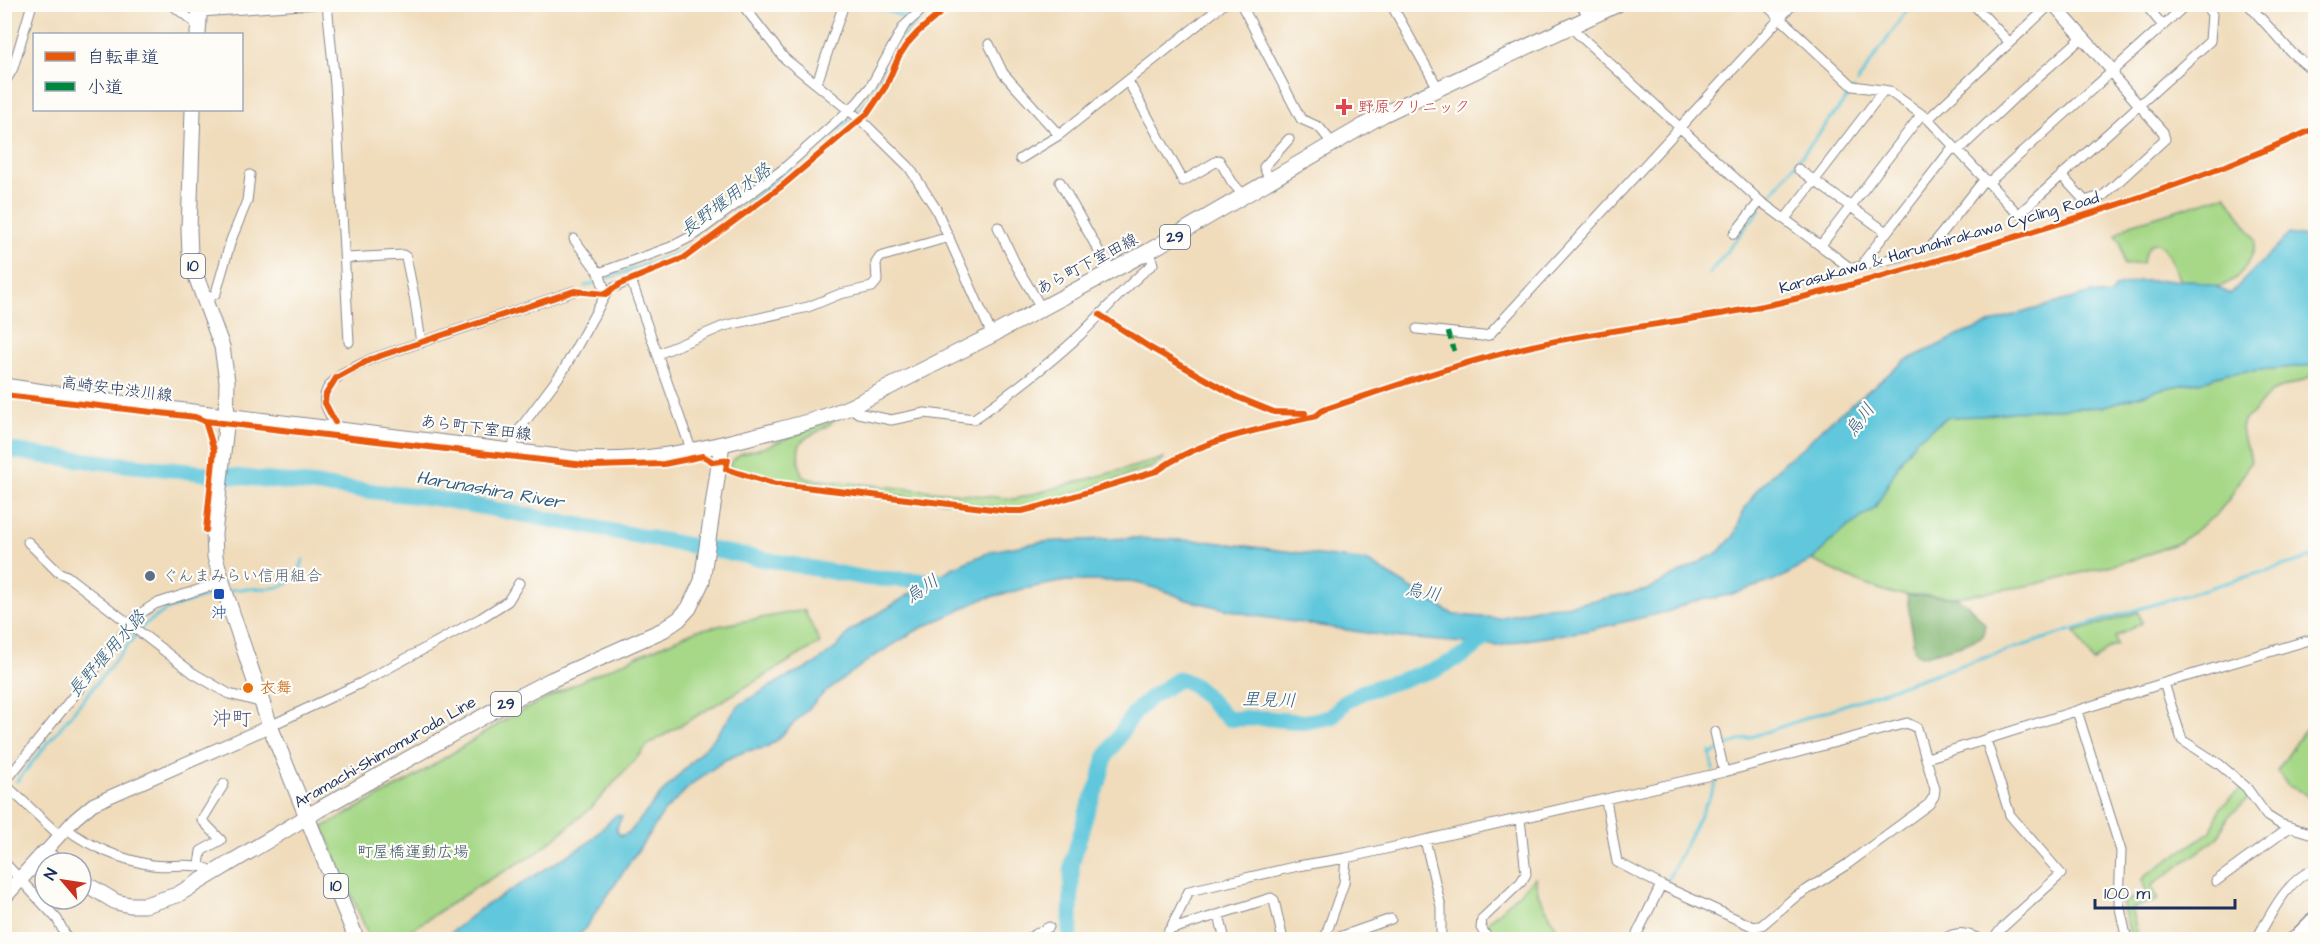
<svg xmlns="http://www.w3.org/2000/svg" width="2320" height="944" viewBox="0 0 2320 944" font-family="'Architects Daughter','Klee One',sans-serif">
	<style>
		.green { fill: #a6d887; stroke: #608472; stroke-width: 1.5 }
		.forest { fill: #84b874; stroke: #507469; stroke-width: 1.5 }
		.water { fill: #60c7dc; stroke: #3e7b9d; stroke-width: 1.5 }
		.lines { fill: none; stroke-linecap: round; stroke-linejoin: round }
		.stream { stroke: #60c7dc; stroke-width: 3 }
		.river { stroke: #60c7dc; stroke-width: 16 }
		.minor-casing { stroke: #86868c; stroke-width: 11 }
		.tertiary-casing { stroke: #86868c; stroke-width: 14 }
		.primary-casing { stroke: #86868c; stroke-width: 17 }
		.trunk-casing { stroke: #86868c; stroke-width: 19 }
		.minor { stroke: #fff; stroke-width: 9 }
		.tertiary { stroke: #fff; stroke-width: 12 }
		.primary { stroke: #fff; stroke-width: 15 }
		.trunk { stroke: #fff; stroke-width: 16 }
		.quiet { stroke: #00873e; stroke-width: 4.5; stroke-dasharray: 9 4.5; stroke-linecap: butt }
		.cycleway-casing { stroke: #fdfcf7; stroke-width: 10 }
		.cycleway { stroke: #e8590c; stroke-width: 6 }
		.health-dot { fill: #e0444e; stroke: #fdfcf7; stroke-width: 2 }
		.service-dot { fill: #5c6f8a; stroke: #fdfcf7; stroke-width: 2 }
		.transit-dot { fill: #1a4fb4; stroke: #fdfcf7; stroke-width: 2 }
		.food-dot { fill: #e8710a; stroke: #fdfcf7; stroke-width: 2 }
		.labels { text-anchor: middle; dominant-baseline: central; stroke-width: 4.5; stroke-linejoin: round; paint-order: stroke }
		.shield { fill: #fdfcf7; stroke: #5f6c8c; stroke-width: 1.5 }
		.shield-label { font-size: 15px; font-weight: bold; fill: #1b2f5e }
		.health-label { font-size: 16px; fill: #be3a42; stroke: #fdfcf7; text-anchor: start }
		.street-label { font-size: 16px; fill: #1b2f5e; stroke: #fdfcf7 }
		.service-label { font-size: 16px; fill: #4e5e75; stroke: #fdfcf7; text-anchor: start }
		.transit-label { font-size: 16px; fill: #164399; stroke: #fdfcf7 }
		.food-label { font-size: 16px; fill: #c56008; stroke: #fdfcf7; text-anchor: start }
		.park-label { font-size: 16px; fill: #3e5968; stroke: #fdfcf7 }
		.water-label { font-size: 18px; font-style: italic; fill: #305d84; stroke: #fdfcf7 }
		.quarter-label { font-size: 20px; fill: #545a86; stroke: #fdfcf7 }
	</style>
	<rect width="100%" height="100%" fill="#fdfcf7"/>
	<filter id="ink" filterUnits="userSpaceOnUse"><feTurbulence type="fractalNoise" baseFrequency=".0167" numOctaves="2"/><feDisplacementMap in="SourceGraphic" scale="12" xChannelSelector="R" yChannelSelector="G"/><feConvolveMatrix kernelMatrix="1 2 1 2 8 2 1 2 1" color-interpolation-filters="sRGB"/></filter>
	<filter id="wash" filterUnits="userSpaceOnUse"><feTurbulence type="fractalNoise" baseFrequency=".008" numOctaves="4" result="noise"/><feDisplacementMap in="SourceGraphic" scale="24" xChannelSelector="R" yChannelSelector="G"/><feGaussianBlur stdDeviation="1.35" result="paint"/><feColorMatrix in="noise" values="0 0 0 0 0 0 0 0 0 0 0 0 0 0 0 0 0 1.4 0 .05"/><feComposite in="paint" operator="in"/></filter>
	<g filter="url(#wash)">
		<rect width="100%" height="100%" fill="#f0dcbb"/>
		<path class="green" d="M2226,195l29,44c1,17 -15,40 -31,46 -11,4 -28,0 -39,0l-4,-2c-9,-19 -25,-67 -39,-20l-18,2 -3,-22 -5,-8 15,-11z
			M2315,365v8l-9,6 -35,13 -18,21 -10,8 -2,7 2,12 6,11 2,10 -19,34 -15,19 -37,28 -44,17 -104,26 -76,12 -62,-3 -31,-10 -51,-24 28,-27 35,-25 25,-46 16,-22 31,-23 33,-1 46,-6 76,-3 63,-19 43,-8 18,-7z
			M838,417c-26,27 -49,10 -36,59l6,3 207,20 150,-41 -12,9 -115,38 -28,4 -240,-29 -37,-10 -4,-6 11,-10 26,-7z
			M804,610l16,33 -171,101 -56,62 -56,47 -59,33 -79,52 -29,1 -47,-112 90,-49 95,-60 75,-38 114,-50z
			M2138,612l4,11 -27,14 2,8 -8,3 -16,14 -18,-30z
			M2315,715v67l-6,13 -21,-9 -11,-15z
			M2242,788l7,10 -21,19 -10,21 -67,48 8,13 -28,10 8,30h-8l-9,-37 24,-8 -3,-14 3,-5 65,-44 10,-24z
			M1535,878l4,18 17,30 -18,13h-42l-9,-11 1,-6z"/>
		<path class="forest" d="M1907,595l49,2 12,8 17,19 -2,12 -18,8 -43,12 -5,-2 -3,-6z"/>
		<path class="water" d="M2315,227v138l-89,8 -18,7 -43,8 -63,19 -76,3 -46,6 -33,1 -31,23 -16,22 -25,46 -35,25 -28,27 -33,19 -49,16 -40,7 -20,9 -85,20 -66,10 -19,5 -107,-9 -137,-21 -69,-16 -22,-9 -35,-10h-64l-43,8 -40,10 -66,31 -44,27 -49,36 -48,48 -11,7 -19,3 -21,9 -32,23 -29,29 -80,118 -9,9h-132l37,-30 108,-66 28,-28 6,1 -6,14 5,6 9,-4 30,-37 53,-56 26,-34 46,-27 28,-13 24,-18 13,-16 102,-63 40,-17 48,-9 91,-4 74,3 162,20 87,54 44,3 47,-11 20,-1 82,-16 70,-37 17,-17 11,-28 13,-19 29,-30 15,-10 21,-22 82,-66 57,-27 45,-17 84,-24 18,3 7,-9 23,-6 53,-1 23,6 15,8 59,-60 16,3z"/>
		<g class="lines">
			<path class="stream" d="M867,4l37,13 17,-13
				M902,38l13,-15 22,-19
				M1857,83l54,-79
				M859,111l13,-17 19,-35
				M1766,201l88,-112
				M1709,274l52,-66
				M606,279l72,-26 13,-7 35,-25 124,-101
				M585,286l12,-4
				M230,590c31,-6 62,10 73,-30
				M1710,752l3,18
				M1710,755l15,-9 212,-73 185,-59 194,-58
				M17,781l127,-156 22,-15 55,-19
				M1667,881l49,-97"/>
			<path class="river" d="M4,449l42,7 388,42 431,80 88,4
				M1070,940l2,-77 15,-52 12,-29 6,-24 29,-45 16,-15 29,-19c23,5 32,28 51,40l34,-1 40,4 27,-5 14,-15 17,-10 75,-23 29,-15 28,-23"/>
		</g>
	</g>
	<g filter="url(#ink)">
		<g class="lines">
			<defs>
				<path id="minor" d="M171,4l28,22
					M327,4l8,81 14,257
					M742,4l42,54 77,62 48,47 27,42 56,126
					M1241,4l60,115 18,8 14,17
					M1391,4l47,84
					M1580,4l10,13
					M1765,4l88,82 36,5 39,28 89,94h3l190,-172 2,-27 -8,-10
					M1973,4l36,38
					M2145,4l18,22
					M2248,4l44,49 24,20
					M200,12l116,-8
					M1573,26l4,7 183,168 89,66 4,1 54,-13
					M989,44l14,29 56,62
					M1128,81l55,100 36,-21 13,22 13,15
					M815,82l4,-5 25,-73
					M4,84l9,-16 19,-64
					M1928,119l123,-115
					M1958,151l58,-55 67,-59
					M1020,159l39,-24 165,-131
					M1798,169l88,63
					M2061,175l24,26 19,-6 61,-56 -2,-7 -47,-53 -3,-8
					M1270,181l-6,-14 25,-28
					M1060,182l50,89
					M1988,183l199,-179
					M1785,219l99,-129
					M998,227l19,40 25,42
					M1734,234l26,-33
					M574,239l25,34 7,21
					M1821,245l100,-130
					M1931,247l53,-67
					M346,258l57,-3 3,2 9,44 6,42
					M1866,265l-1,-5 3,-4 85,-109
					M599,273l72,-26 25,-13 86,-64 75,-67 14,-17 33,-60 24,-22
					M205,301l11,-8 15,-53 16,-39 3,-26
					M1417,329l65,7 7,-1 304,-331
					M658,354l66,-28 84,-19 32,-13 32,-7 5,-6 -1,-18 4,-6 69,-20
					M850,407l8,6 33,7 34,-7 49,6c37,-26 73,-53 106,-84 25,-24 46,-50 73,-71l-4,-13
					M336,430c-1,-10 -9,-17 -11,-27 -4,-24 30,-35 46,-44l203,-68
					M511,450l8,-20 44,-59 43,-77 5,-5 20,-9 61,172
					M28,542l30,30 9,4 126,97 36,21 34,9
					M2164,683l18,57 37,24 27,23 21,29 13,8 36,11
					M2077,711l44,140 -2,53 8,36
					M270,726l91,-43 120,-65 27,-17 11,-18
					M1715,732l9,40
					M1986,740l24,75 51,59 -59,54 -9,12
					M1927,758l237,-75 152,-45
					M4,787l1,-5 133,-167 17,-11 67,-22
					M4,787l6,2 50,47
					M67,829c23,18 56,31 85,36 19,3 47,-5 63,8
					M1425,840l16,67v24
					M4,862l53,57 11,21
					M199,866l2,-15 20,-11 -19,-20 22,-36
					M2216,881l74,-54
					M1219,915l6,25
					M1169,930l102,-32 3,2 9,40
					M1025,940l24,-13
					M1165,940l24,-49 109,-25 48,-8 378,-86 183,-49 10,5 18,61 -1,7 -5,8 -83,61 -52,33 -32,27 -8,2 -93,-42 -44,-23 -11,-62
					M1324,940l20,-57 2,-25
					M1331,940l60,-21
					M1489,940l-8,-12 1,-9 39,-37 5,-8 -6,-55
					M1634,940l27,-55
					M1943,940c14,-10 24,-7 39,0
					M2256,940c16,-27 30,-60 60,-72"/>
				<path id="tertiary" d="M2053,4l60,67
					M44,853l31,-34 18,-15 177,-78"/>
				<path id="primary" d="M198,34l2,-30
					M193,110l-4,120 1,24 7,25 25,68 5,34 -1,45 -12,108 1,23 11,38 44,131 87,214
					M4,386l99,15 473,58c68,4 117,-7 182,-24 31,-8 62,-15 92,-28l142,-72 157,-84 235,-137 234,-110
					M81,881l35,21 14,3h15l32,-10 143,-86 194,-110 37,-19 112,-50 16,-11 10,-11 13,-27 20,-137
					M4,897l40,-44 14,10"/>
				<path id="trunk" d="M2295,940l21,-21"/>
			</defs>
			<use href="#minor" class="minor-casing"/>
			<use href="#tertiary" class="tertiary-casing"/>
			<use href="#primary" class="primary-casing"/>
			<use href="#trunk" class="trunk-casing"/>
			<use href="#minor" class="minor"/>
			<use href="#tertiary" class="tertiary"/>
			<use href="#primary" class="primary"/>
			<use href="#trunk" class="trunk"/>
			<path class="quiet" d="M1448,332l6,19"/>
			<defs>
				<path id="cycleway" d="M1100,315l49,32 88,50 37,15 31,1
					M4,395l191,22 10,4 9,29 -8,80
					M205,421l388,45 71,-2 39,-8 10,6 15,-2 -2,9 44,14 239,28h13l16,-4 119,-36c45,-33 106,-42 159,-55l7,-6c69,-23 138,-48 209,-64 83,-19 168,-25 250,-44 73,-17 145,-38 216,-60 108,-32 215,-67 318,-114
					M335,422l-10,-19 1,-9 10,-16 11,-6 24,-13 203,-68 32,3 14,-10 64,-26 98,-72 86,-73 18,-27 13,-30 8,-12 11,-12 33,-28"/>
			</defs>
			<use href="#cycleway" class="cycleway-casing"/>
			<use href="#cycleway" class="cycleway"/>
		</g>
	</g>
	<path class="health-dot" d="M1341 98h6v6h6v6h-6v6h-6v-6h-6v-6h6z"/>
	<circle class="service-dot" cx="150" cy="576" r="6"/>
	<rect class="transit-dot" x="213" y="588" width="12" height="12" rx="3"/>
	<circle class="food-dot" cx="248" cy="688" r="6"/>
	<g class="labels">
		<g class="shield">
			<rect x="1160" y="225" width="30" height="24" rx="4.5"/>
			<rect x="181" y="254" width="24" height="24" rx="4.5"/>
			<rect x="491" y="692" width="30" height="24" rx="4.5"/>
			<rect x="324" y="874" width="24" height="24" rx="4.5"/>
		</g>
		<g class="shield-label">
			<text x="1175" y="237">29</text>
			<text x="193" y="266">10</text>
			<text x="506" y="704">29</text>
			<text x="336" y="886">10</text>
		</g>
		<g class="health-label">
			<text x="1358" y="107">野原クリニック</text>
		</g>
		<g class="street-label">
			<text transform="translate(1939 243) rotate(-16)">Karasukawa &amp; Harunahirakawa Cycling Road</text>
			<text transform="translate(1087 264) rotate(-28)">あら町下室田線</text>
			<text transform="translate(117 389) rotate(7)">高崎安中渋川線</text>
			<text transform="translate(476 428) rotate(7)">あら町下室田線</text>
			<text transform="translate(385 752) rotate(-30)">Aramachi-Shimomuroda Line</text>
		</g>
		<g class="service-label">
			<text x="162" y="576">ぐんまみらい信用組合</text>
		</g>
		<g class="transit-label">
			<text x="219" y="613">沖</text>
		</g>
		<g class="food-label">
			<text x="260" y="688">衣舞</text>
		</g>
		<g class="park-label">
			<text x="413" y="852">町屋橋運動広場</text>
		</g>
		<g class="water-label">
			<text transform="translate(726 200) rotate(-37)">長野堰用水路</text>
			<text transform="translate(1860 420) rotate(-53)">烏川</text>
			<text transform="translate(490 490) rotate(10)">Harunashira River</text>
			<text transform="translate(922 589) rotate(-33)">烏川</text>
			<text transform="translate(1423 592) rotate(11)">烏川</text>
			<text transform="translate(107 654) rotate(-49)">長野堰用水路</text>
			<text transform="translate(1269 700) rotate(2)">里見川</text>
		</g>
		<g class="quarter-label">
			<text x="232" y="719">沖町</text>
		</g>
	</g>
	<rect width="2320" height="944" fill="none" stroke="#fdfcf7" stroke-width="24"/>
	<rect x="33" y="33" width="210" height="78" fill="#fdfcf7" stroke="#a3aaba" stroke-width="1.5"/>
	<rect x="45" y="52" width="30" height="9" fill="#e8590c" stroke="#a3aaba" stroke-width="1.5"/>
	<text x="87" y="63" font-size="18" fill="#1b2f5e">自転車道</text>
	<rect x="45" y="82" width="30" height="9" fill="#00873e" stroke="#a3aaba" stroke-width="1.5"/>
	<text x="87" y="93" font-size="18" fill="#1b2f5e">小道</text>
	<g transform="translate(63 881) rotate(299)"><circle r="28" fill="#fdfcf7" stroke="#a3aaba" stroke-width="1.5"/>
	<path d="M0-4.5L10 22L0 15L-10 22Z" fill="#c8321e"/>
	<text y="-9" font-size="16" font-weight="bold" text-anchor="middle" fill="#1b2f5e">N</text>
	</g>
	<path d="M2095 899v9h140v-9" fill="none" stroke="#1b2f5e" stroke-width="3"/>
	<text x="2104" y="899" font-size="18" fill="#1b2f5e" stroke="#fdfcf7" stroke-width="4.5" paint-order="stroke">100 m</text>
</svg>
